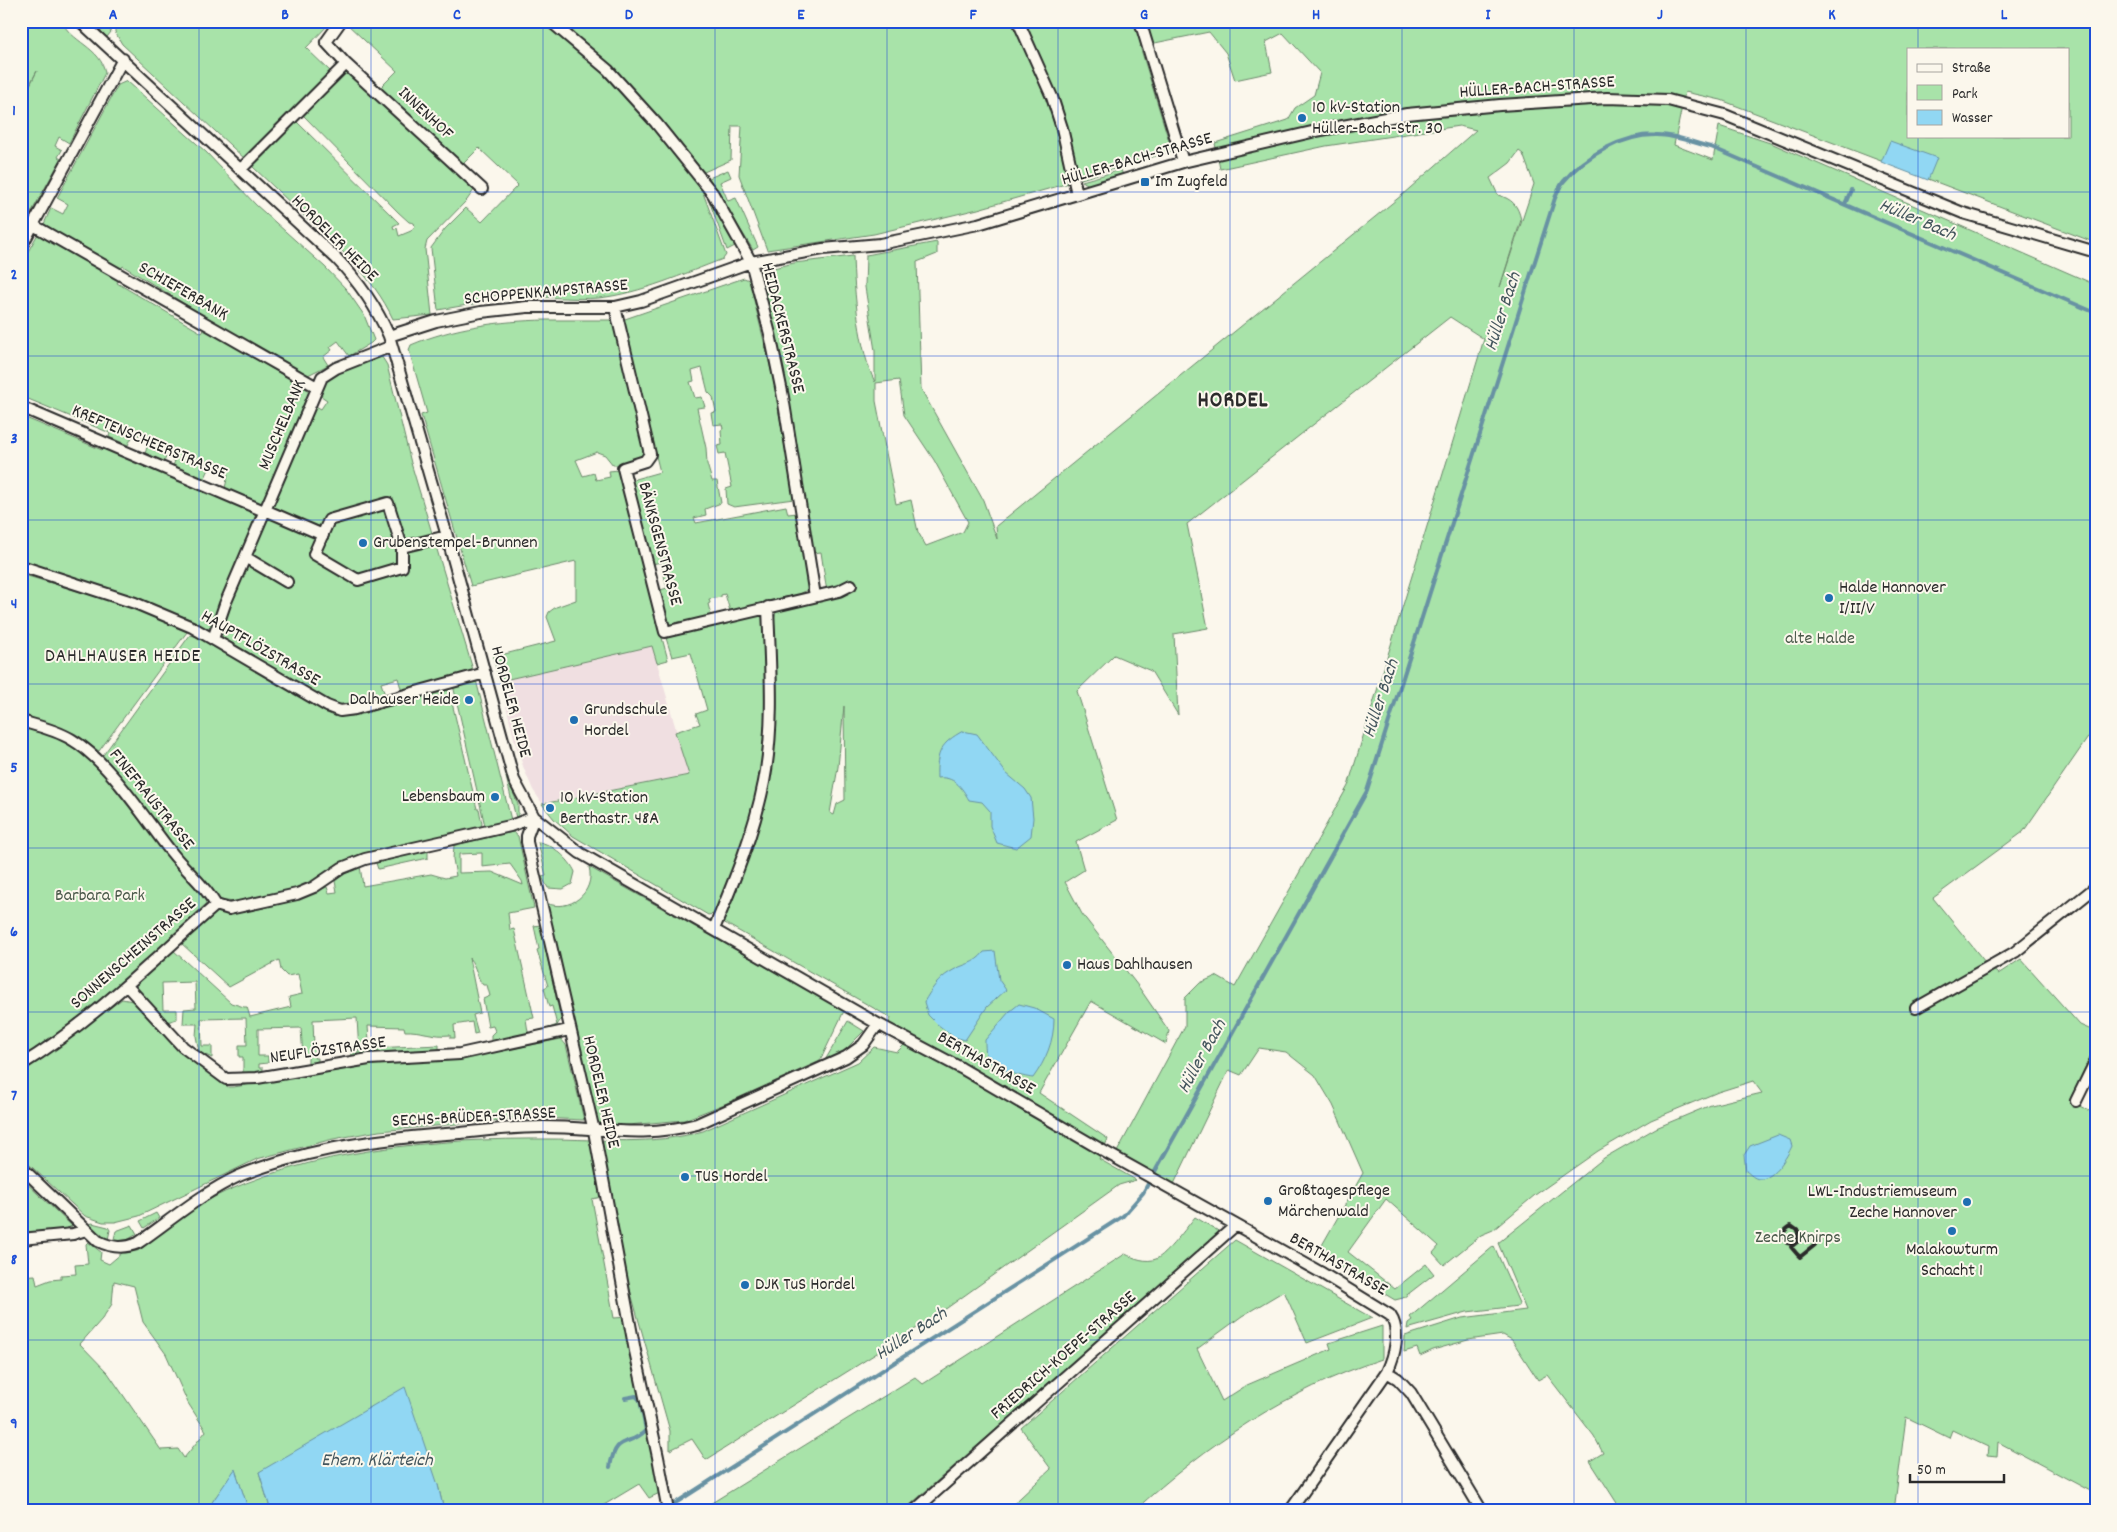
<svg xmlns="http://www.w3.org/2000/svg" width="2117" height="1532" viewBox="0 0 2117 1532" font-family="Dekko,sans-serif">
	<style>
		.built { fill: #f0dfe1 }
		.green { fill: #a8e3a9; stroke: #6a876a; fill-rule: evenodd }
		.water { fill: #91d7f3; stroke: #6892a3 }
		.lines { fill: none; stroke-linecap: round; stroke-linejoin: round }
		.stream { stroke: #6892a3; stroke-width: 4 }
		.street-casing { stroke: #2b2b2b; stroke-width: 14 }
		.street { stroke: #fbf7ec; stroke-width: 10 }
		.rail { stroke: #2b2b2b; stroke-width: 4 }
		.grid { fill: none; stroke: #1d4ed8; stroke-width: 1; stroke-opacity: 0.55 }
		.poi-dot { fill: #1f6fb2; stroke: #fbf7ec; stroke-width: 2 }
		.labels { text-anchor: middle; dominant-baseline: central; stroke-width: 4; stroke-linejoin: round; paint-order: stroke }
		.street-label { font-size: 18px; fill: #2b2b2b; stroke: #fbf7ec }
		.poi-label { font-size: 18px; fill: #2b2b2b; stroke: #fbf7ec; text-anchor: start }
		.park-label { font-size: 18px; fill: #4a594a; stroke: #fbf7ec }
		.water-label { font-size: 19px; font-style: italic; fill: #44565d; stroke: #fbf7ec }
		.neighbourhood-label { font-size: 19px; letter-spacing: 1px; fill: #2b2b2b; stroke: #fbf7ec }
		.district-label { font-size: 22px; font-weight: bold; letter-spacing: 1px; fill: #2b2b2b; stroke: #fbf7ec }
		.neatline { fill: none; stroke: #1d4ed8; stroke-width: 2 }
		.grid-label { font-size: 16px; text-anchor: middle; font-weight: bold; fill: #1d4ed8 }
	</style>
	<rect width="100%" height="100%" fill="#fbf7ec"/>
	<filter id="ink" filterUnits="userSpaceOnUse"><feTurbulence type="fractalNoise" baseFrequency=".02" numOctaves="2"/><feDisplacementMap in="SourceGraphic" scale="10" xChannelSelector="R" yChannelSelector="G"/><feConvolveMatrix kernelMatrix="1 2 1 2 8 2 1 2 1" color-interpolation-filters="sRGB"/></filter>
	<g filter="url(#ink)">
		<path class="built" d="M652,645l37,130 -147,28 -9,-13 -9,-21 -9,-27 -15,-61z"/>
		<path class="green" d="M21,21h41c7,20 40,27 43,52l-36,70 -10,-6 -4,9 7,4 -4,7 3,2 -40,72v-128l16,-32 -16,29z
			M98,21h6l7,11 -4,5 -6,-6z
			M115,21h217l-26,27 25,24 -85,88 -124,-116 -7,-12z
			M348,21h194l57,49 63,68 18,22 22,30 24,65 -3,4c-40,15 -81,34 -124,39 -24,2 -54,-2 -80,-1l-1,-6 -39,7v5l-41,7 -7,-62 14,-19 21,-21 16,14 36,-37 -39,-37 -17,17 -82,-77 17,-17 -51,-48z
			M558,21h456l37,91 18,71 -91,26 -104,25 -107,16 -28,-75 3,-49h-10l-1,34 -27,12 -43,-53 -50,-53z
			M1023,21h1073v222l-375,-143 -36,-8 -11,53 39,15 6,-34 54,18 323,141v441l-73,106 -90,66 52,64 13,12 23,-15 59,66 16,7v13l-27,56 27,13v380l-98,-52 -1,15 -10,-1 1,-9 -36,-17 -3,8 -43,-21 -12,94h-272l-32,-50 13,-8 -9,-17 -47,-61 -9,5 -26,-40 -9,-5 -35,5 -35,10 -13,6 -3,-8 -13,4 1,-16 3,-1 54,-17 64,-8 -28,-67 106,-85 52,-30 55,-23 51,-12 -9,-12 -35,11 -67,28 -53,31 -63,44 -42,35 -12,5 -37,30 -11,-12 6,-7 -53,-47 -38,53 47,37 31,-25 8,10 -31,24 -8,2 -78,-46 46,-81 -30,-68 -18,-30 -29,-23 -27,-4 -18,27 -12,-5 -55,114 -57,-32 68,-126v-28l15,-15 16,-7 19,11 113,-201 136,-447 -34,-22 -263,207 21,104 -34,6 4,81 -27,-44 -37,-16 -37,36 40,129 -41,22 8,28 -19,12 17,32 56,72 31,45 -3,13 -75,-43 -52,92 69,46 -9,20 37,21 -17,5 -186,133 -227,142 -14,-21 -22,11v-19l-51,-180 -14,-88 -6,-8 8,41 -15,3 22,119 14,-1 36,174 -15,7 -10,-14 -45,27h-150l-6,-26 -179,-13 12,39h-22l-14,-41 -29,41h-185v-235l14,-1 2,10 13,-5 11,-1v-4l15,-1 -1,-9 13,-1 -2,-20 2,-2 13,10 -1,8 9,4 20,-17 8,4 5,-3c21,-17 41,-35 64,-47 101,-52 232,-63 343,-62 52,0 103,7 154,-8l155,-69 16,-15 23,5 10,-10 123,71 -143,-86 4,-9 -168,-96 28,-73 10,-32 14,-134 -1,-64 2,-7 52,-13 -7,-47 -8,1 -32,-195 -24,-86 37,-9 59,-7c1,36 6,95 22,126v-31l-10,-64 1,-32 71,-13v12l-20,8 4,127 62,111 14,39 -1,-13 406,-331 74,-65 -17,-4 -133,20 -106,23 -5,-26 73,-23 7,-12 19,-13 6,-22 -37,-40 -17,9 6,30 -37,8 -9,-27 -17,-21 -69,14 32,105 -91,28 -15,-51zM1908,49h160v87h-160zM1519,151l4,3 11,30 -34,103 21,-67c-3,-15 -9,-21 -23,-25l-8,-17 20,-15zM899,380l5,35 30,45 34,62 -5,10 -37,14 -8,-14 -7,-32 -15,4 -20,-103v-18zM844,706l1,94 -8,4 -3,11 -4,-2 8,-46zM114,1281l20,5 9,36 23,32 22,49 18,28 -22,27 -6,-9 -17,1 -53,-77 -28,-29 22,-25 10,-15z
			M345,71h2l124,114 3,5 -7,10 -40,41 -2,8 7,66 -39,4c-20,-43 -56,-73 -91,-105 -17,-16 -33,-32 -50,-48l44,-45 103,102 -6,3 1,3 3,-1 2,8 12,-5 4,-5 -1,-3 -5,-1 -11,-10 -95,-97z
			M127,81l79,71 50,53 69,62 21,22 18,26 10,25 -3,3 -22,13 -11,-15 -8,6 2,3 -9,7 5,8 -22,11 -64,-37 -119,-73 -3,4 -76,-46 7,-16 12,6 5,-10 -11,-6 61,-113z
			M728,170l3,7 -11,5 8,19 8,-3 22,49 -5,3 -44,-72z
			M1121,170l2,5 -34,10 -7,-4z
			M707,195l28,51 -8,4z
			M39,232l80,47 -2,4 85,50 3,-4 103,61 1,3 -46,111 -3,1 -35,-17 3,-13 -18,-8 -6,13 -31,-14 2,-5 -9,-4 -2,5 -19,-8 4,-14 -15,-7 -6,12 -19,-8 1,-4 -89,-37v-132z
			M744,278l5,2 24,98 21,121 -60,8 -7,-3 -1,-15 6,-2 -7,-34 -6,1 -2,-8 5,-1 -1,-15 2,-1 -1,-5 -9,1 -2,-12 5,-1 -3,-15 -5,-5 -6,-24 -10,3 2,10 -4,1 5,16 7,-1 3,10 -8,1 9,40 1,16 5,17h5l4,22 -16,6 1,6 -12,3 2,5 90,-17 2,8 9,-1 11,72 -1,5 -9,5 -68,16 -5,-17 -4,1v2l-12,2 1,4 -2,1 3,12 -41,9 -4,-3 -9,-31 10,-3 -6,-26 -9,2 -20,-82 3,-3 25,-7 -38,-152z
			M546,320h65l4,8 30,122c-2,11 -19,12 -28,15h-4l-8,-10 -8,-3 -21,8 7,16 11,-3 2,7 14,-3 -1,-6 10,-1 15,56 -2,1 36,133 -11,3 -5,-17 -152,35 -7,-24 63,-16 -9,-24 2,-5 7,-5 20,-7v-39l-105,25 -50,-171 6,-2 -18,-63 2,-5c42,-18 89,-24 135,-25z
			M380,354l7,11 24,98 63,210 -72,19 -4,-14 -17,5 4,12 -34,10h-16l-112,-67 -2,-6 25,-69 37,24 7,-10 -39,-23 63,-149 7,4 6,-9 -9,-6 8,-15 18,-10z
			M21,416l81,34 3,-4 153,67 -45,111 -4,4h-4c-58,-31 -122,-48 -184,-67z
			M21,574l110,33 56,25 -88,119 -27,-18 -51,-17z
			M764,614l1,103 -4,51 -14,65 -21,58 -12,23 -6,1 -135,-79 -19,-17 -12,-15 147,-29 -14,-43 25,-8 -4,-10 11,-4 -16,-57 -19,4 -6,-19z
			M190,635l9,2 136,79h17l97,-26 28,119h2l3,15 -2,4 -122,28 -16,7 -41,26 -67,13 -14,-2 -47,-50 -72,-92z
			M476,680l35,140 -26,6 -32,-141z
			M21,726l46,15 26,20 72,92 39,41 2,10 -85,79 -48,40 -52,38z
			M506,777l12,27v12l-2,2z
			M513,832l5,4 16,72 -26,5 2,17 4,-1 20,89 -8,1 2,13 5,1 -42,9v-7l4,-4 -2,-5 -5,1 -5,-28 7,-3 -3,-11h-4c-7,-8 -6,-18 -14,-27l11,55 -7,2 5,18 -4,1 -2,-12 -18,3 1,13h-5v-3c-16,2 -30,-5 -45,-4l-1,-4 -36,-1 1,15 3,1 1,6 66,-3v6l-88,6v-4l8,-1 -2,-34 -44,2 1,26h9v7l-9,1v4h4v5l-10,2v-9l-5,1 -2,-29 -43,1v27h10v7l-9,1v4h4v4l-20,1v-16h-4v-12h8l-1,-27 -45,1 1,27h10v12l-13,-6 -3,-16 1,-12h-14l1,-15 12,-1 -1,-26 -33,1 1,27h14v9l-10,3 -29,-32 -1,-5 2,-3 34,-32 58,53 13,4h3l3,10 41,-10 -2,-10 13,-3 -4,-20 -11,2 -6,-6 -2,-10 -50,27 -48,-44 35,-32c32,6 82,-12 111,-24l2,6 8,-1 -2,-11 8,-7 17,-8 3,20 68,-12 14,4 11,-2 -3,-17 1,-14zM482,853v14l28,-3 12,17 1,4 -31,-13 -33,1v-19z
			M538,842c14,1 32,18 37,30l-3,12 -9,5 -15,-1 -6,-11 4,-1z
			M428,850v8l-50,11 -2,-6z
			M589,867l255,144 -24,50 -93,42 -43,17 -67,6 -20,-4 -51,-219c23,10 50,-10 43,-36z
			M540,925l21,94 -5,8 -18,5 19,-7 -5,-19 -3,1 -5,-19 4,-2 -11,-36 2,-1 -5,-23z
			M122,999l11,2 36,37 34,27 18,17 7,5h6l129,-22 102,-7 96,-19 5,6 18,75 -43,-2 -28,1 -134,12 -46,8 -76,20 -118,57 -24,6h-12l-18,-6 -64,-59v-84l88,-66 1,1z
			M848,1021l16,10 -24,24 -16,7z
			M21,1178l51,48 -7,3 -44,4v-30l2,-2 -2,-4z
			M156,1213l3,5 -15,10 -4,-7z
			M1195,1217l25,15 -317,279h-191l-2,-7 205,-127 8,7 202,-130c9,4 21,9 31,5 10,-4 31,-32 39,-42z
			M92,1223l16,4 2,3 -2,10 -19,-15z
			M132,1225l5,9 -13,8 -11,1 3,-12z
			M1235,1240l137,78 -65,25 -23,-52 -42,25 -45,33 25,52 25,-16 84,-36 -2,-6 53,-17v33c-95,31 -175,85 -248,152h-128l45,-42 -30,-41z
			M1494,1246l25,57 -1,3 -51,6 -60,17 1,-6 4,-3 -2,-3z"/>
		<path class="water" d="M1890,141l47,17 -9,22 -47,-18z
			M963,731l14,3 29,39 19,16 6,9 2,20 -2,18 -15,12 -19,-5 -7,-17v-15l-8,-9 -13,-2c-8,-14 -15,-24 -32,-22 -1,-26 4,-35 26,-47z
			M995,951l4,29 7,10 -19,17 -22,33 -11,-3 -17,-13 -9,-9 -4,-13c7,-12 14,-23 26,-30 14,-9 24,-7 34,-20z
			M1019,1004l15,4 20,11c0,22 -8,41 -21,59 -11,-1 -38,-9 -45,-18 -3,-6 -3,-14 -3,-20l24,-28z
			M1778,1135l12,5 2,6c-5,11 -18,33 -32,33 -6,0 -10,-5 -14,-8l-2,-16 6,-9z
			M405,1387l33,98 6,26h-173l-12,-39z
			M235,1469l14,42h-43z"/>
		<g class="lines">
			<path class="stream" d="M1845,204l6,-14
				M610,1467c6,-35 20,-19 36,-37l-6,-30 -4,-4 -11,2
				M663,1511l460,-295 20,-23 224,-402 188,-593c3,-6 5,-13 9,-17 20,-25 59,-46 91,-46 18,-1 39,8 56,12l385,166"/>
			<defs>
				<path id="street" d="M80,21l256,237c23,24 40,48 53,78l58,200 67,244 20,37 46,36 298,171 83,44 146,85 213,119 70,43c11,16 5,40 -3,57l-97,139
					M550,21l58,49 48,53 57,71 38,68 19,72 13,63 32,199
					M1018,21l34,76 10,31 15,66
					M1140,21l43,141
					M346,64l136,125
					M241,169l105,-105 -20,-22 15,-21
					M33,225l284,162
					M21,247l102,-188
					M615,307l35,147 -5,7 -22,7 42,164 174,-41 12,-6
					M389,336l47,-15 45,-9 46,-5h88l26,-6 110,-39 72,-13 57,-5 98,-20 205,-62 133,-31 91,-17 93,-9 107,-7 61,2 57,15 238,98 133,39
					M21,407l243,104
					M388,503l14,44v20l-44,13 -44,-26 15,-34z
					M265,510l58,25
					M402,547l45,-11
					M245,557l42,25
					M21,566l114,37 57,24 135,79 13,5 15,-2 130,-36
					M213,639l12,-35 97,-227 14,-9 56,-22
					M21,721c17,5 35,9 50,18 38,22 73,79 101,114 14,18 32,31 44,52
					M534,817l-7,19v6l67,289 41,220 23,106 10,54
					M714,929c20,-48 40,-96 50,-147 11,-58 6,-117 4,-175
					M127,986l56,61 43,32 31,-1 112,-19 91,-5 109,-24
					M1916,1008l99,-56 81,-65
					M21,1065c72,-44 132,-105 195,-160l13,4 68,-15 17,-7 28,-19 23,-9 145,-33 24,-9
					M2076,1101l20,-41
					M21,1167l77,74c14,7 26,8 40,2 33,-23 64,-50 101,-67 16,-7 33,-12 50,-17 56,-16 113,-22 171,-26 28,-3 55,-6 83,-6 56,0 97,12 154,-3l149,-67 17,-12 15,-21
					M21,1239l52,-5 13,-4
					M1387,1372l11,7 13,14 71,118
					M914,1511l322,-286"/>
			</defs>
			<use href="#street" class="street-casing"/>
			<use href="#street" class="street"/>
			<path class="rail" d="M1792,1244l-5,-1c-6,-7 -5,-12 4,-17l7,5 -1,9
				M1797,1254l-6,-7 16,-13 7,3 1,8 -15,12 -3,-3"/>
		</g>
	</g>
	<path class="grid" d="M199,21v1490M371,21v1490M543,21v1490M715,21v1490M887,21v1490M1058,21v1490M1230,21v1490M1402,21v1490M1574,21v1490M1746,21v1490M1918,21v28M1918,136v1375M21,192h2075M21,356h2075M21,520h2075M21,684h2075M21,848h2075M21,1012h2075M21,1176h2075M21,1340h2075"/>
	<g class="poi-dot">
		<circle cx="1302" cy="118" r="5"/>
		<rect x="1140" y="177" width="10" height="10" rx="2.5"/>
		<circle cx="363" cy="543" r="5"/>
		<circle cx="1829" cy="598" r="5"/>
		<circle cx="469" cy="700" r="5"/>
		<circle cx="574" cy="720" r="5"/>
		<circle cx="495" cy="797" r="5"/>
		<circle cx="550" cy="808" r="5"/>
		<circle cx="1067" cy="965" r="5"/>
		<circle cx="685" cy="1177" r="5"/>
		<circle cx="1268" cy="1201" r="5"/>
		<circle cx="1967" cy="1202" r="5"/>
		<circle cx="1952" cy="1231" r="5"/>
		<circle cx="745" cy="1285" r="5"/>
	</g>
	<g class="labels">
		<g class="street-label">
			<text transform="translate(1537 88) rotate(-4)">HÜLLER-BACH-STRASSE</text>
			<text transform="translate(425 114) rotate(43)">INNENHOF</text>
			<text transform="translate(1137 160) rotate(-16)">HÜLLER-BACH-STRASSE</text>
			<text transform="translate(334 239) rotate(45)">HORDELER HEIDE</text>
			<text transform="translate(183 292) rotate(30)">SCHIEFERBANK</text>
			<text transform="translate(546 293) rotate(-5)">SCHOPPENKAMPSTRASSE</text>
			<text transform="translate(782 328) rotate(76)">HEIDACKERSTRASSE</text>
			<text transform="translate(283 425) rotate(-67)">MUSCHELBANK</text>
			<text transform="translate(149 443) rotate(23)">KREFTENSCHEERSTRASSE</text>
			<text transform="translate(659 544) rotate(75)">BÄNKSGENSTRASSE</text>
			<text transform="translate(260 649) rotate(30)">HAUPTFLÖZSTRASSE</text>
			<text transform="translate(510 702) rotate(75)">HORDELER HEIDE</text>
			<text transform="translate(151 800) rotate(51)">FINEFRAUSTRASSE</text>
			<text transform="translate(134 954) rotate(-41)">SONNENSCHEINSTRASSE</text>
			<text transform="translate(328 1051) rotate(-8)">NEUFLÖZSTRASSE</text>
			<text transform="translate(986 1064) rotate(30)">BERTHASTRASSE</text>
			<text transform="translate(600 1092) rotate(77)">HORDELER HEIDE</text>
			<text transform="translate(474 1118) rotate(-3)">SECHS-BRÜDER-STRASSE</text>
			<text transform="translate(1338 1265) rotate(30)">BERTHASTRASSE</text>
			<text transform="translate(1064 1356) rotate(-41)">FRIEDRICH-KOEPE-STRASSE</text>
		</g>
		<g class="poi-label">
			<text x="1312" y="108">10 kV-Station<tspan x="1312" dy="21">Hüller-Bach-Str. 30</tspan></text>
			<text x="1155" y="182">Im Zugfeld</text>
			<text x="373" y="543">Grubenstempel-Brunnen</text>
			<text x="1839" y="588">Halde Hannover<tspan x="1839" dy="21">I/II/V</tspan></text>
			<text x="459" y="700" text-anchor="end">Dalhauser Heide</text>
			<text x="584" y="710">Grundschule<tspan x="584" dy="21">Hordel</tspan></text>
			<text x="485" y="797" text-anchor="end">Lebensbaum</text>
			<text x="560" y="798">10 kV-Station<tspan x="560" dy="21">Berthastr. 48A</tspan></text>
			<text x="1077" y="965">Haus Dahlhausen</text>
			<text x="695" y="1177">TUS Hordel</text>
			<text x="1278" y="1191">Großtagespflege<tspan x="1278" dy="21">Märchenwald</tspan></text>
			<text x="1957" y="1192" text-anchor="end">LWL-Industriemuseum<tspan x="1957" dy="21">Zeche Hannover</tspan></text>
			<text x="1952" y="1250" text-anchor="middle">Malakowturm<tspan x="1952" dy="21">Schacht 1</tspan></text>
			<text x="755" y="1285">DJK TuS Hordel</text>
		</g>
		<g class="park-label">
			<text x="1820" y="639">alte Halde</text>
			<text x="100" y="896">Barbara Park</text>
			<text x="1798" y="1238">Zeche Knirps</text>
		</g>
		<g class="water-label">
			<text transform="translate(1917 221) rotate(23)">Hüller Bach</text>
			<text transform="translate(1504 312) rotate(-72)">Hüller Bach</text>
			<text transform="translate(1382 699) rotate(-72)">Hüller Bach</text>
			<text transform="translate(1203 1057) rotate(-61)">Hüller Bach</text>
			<text transform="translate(912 1335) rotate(-33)">Hüller Bach</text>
			<text x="377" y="1461">Ehem. Klärteich</text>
		</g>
		<g class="neighbourhood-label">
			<text x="123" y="657">DAHLHAUSER HEIDE</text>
		</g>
		<g class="district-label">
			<text x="1233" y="401">HORDEL</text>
		</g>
	</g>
	<rect width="2117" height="1532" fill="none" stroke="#fbf7ec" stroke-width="55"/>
	<rect x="1907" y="48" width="162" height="90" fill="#fbf7ec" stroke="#a8a59f"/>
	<rect x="1917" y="64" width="25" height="8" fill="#fbf7ec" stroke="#a8a59f"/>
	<text x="1952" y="72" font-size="15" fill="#2b2b2b">Straße</text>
	<rect x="1917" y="85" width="25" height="15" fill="#a8e3a9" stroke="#a8a59f"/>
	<text x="1952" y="98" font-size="15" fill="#2b2b2b">Park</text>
	<rect x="1917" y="110" width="25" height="15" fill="#91d7f3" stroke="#a8a59f"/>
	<text x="1952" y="122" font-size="15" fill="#2b2b2b">Wasser</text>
	<path d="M1910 1474v8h94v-8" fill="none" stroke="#2b2b2b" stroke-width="2.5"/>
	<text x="1917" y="1474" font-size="15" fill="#2b2b2b" stroke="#fbf7ec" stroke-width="4" paint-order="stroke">50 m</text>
	<rect x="28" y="28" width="2062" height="1476" class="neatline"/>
	<g class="grid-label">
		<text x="113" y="19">A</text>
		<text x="285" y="19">B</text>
		<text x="457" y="19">C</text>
		<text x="629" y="19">D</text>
		<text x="801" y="19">E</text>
		<text x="973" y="19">F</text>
		<text x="1144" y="19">G</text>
		<text x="1316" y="19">H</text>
		<text x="1488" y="19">I</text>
		<text x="1660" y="19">J</text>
		<text x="1832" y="19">K</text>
		<text x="2004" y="19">L</text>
		<text x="14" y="115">1</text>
		<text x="14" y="279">2</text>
		<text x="14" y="443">3</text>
		<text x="14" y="608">4</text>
		<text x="14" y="772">5</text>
		<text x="14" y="936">6</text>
		<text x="14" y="1100">7</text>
		<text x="14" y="1264">8</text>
		<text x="14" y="1428">9</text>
	</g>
</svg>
